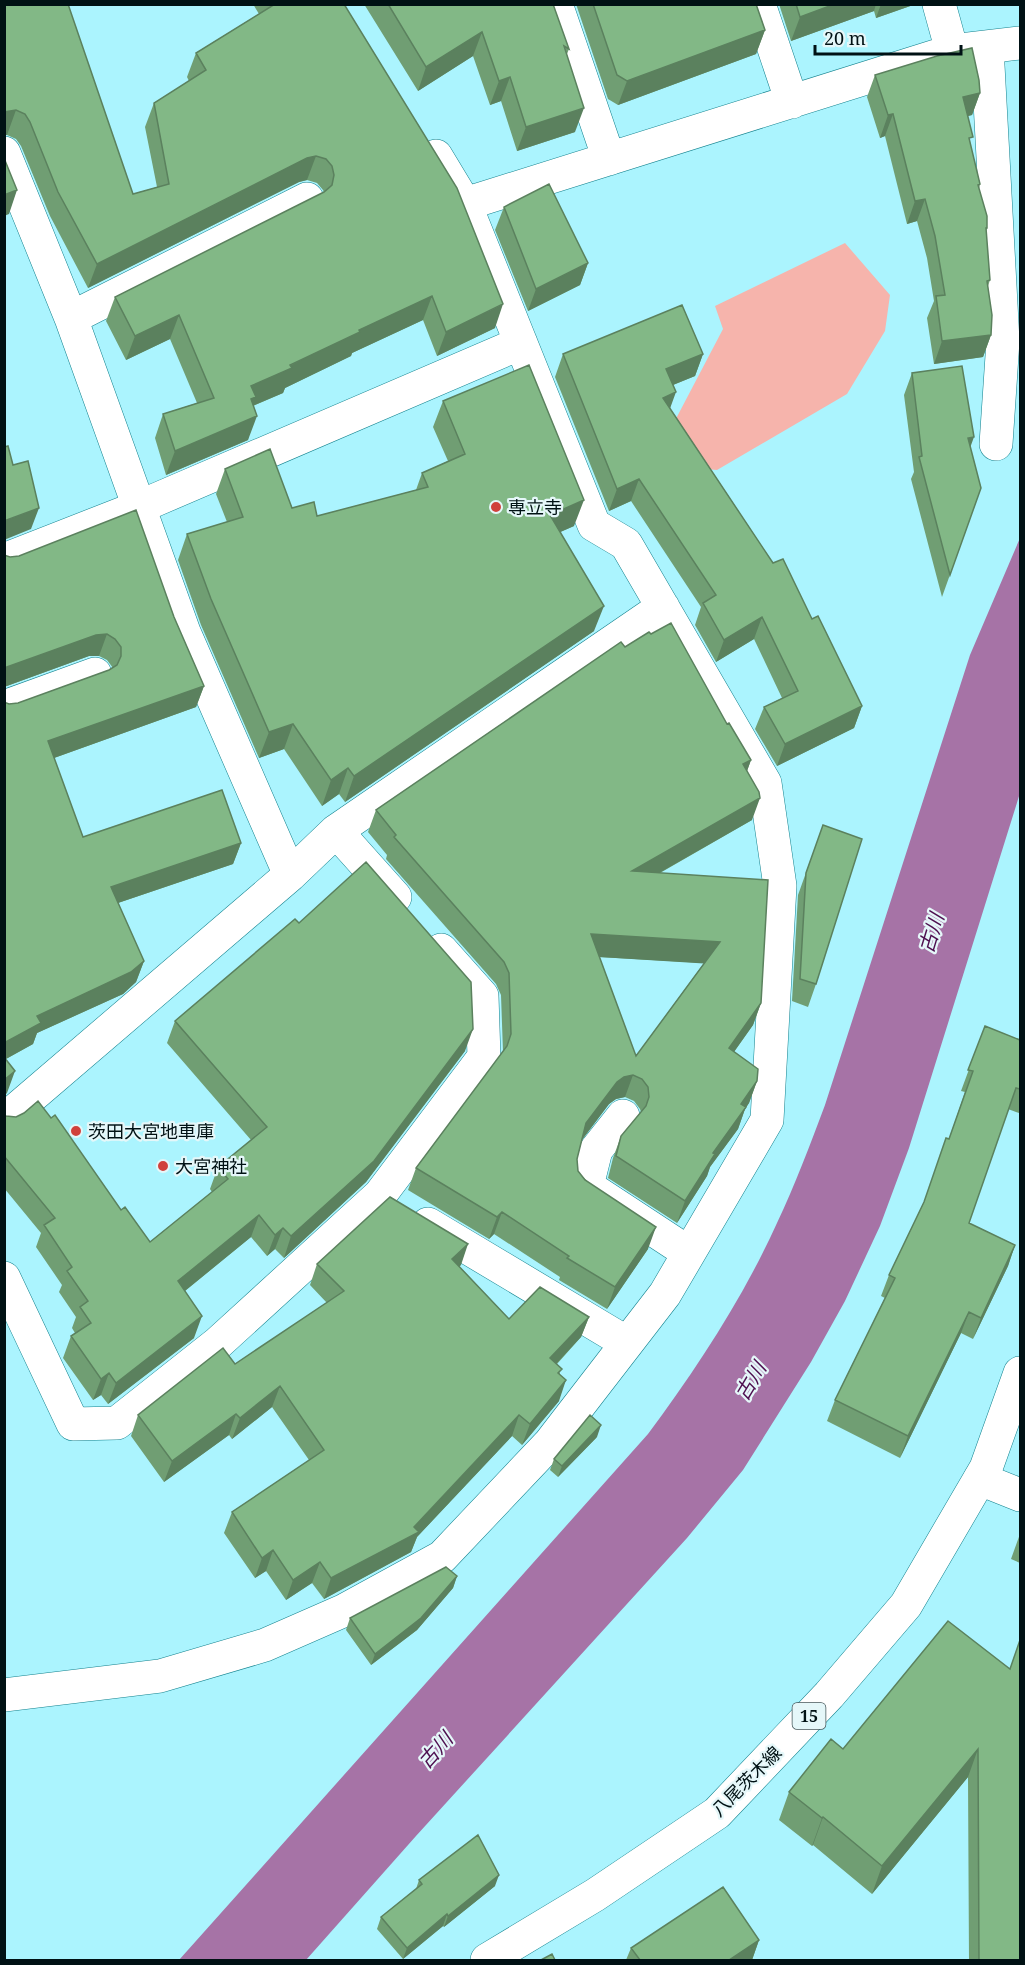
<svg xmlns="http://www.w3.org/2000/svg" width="1025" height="1965" viewBox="0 0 1025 1965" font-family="'Noto Serif','Noto Sans JP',serif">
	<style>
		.green { fill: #f6b4ac }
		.water { fill: #a673a6 }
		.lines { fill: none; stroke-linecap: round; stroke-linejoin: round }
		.minor-casing { stroke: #13828e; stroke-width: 34 }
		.major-casing { stroke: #13828e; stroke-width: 34 }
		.minor { stroke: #fff; stroke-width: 33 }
		.major { stroke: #fff; stroke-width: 33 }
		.wall { fill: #709e73; fill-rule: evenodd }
		.shaded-wall { fill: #5b815e }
		.building { fill: #82b886; stroke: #5b815e; stroke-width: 1.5; fill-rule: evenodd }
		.poi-dot { fill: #d0413c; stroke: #e5f7f9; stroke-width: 2 }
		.labels { text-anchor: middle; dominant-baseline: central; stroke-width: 4.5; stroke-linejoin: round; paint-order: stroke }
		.shield { fill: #e5f7f9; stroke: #455659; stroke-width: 1.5 }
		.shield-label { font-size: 16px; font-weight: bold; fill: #001114 }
		.poi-label { font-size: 18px; fill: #001114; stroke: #e5f7f9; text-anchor: start }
		.street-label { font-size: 18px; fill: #001114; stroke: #e5f7f9 }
		.water-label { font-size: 20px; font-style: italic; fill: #4d0e4f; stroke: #e5f7f9 }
	</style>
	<rect width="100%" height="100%" fill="#abf4fe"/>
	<path class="green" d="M845,243l45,52 -5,36 -38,63 -130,76 -45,-4 -3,-34 54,-103 -8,-23z"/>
	<path class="water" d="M1020,538v255l-111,355 -29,78 -35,75 -34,61 -68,108 -56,68 -271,298 -110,124h-127l469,-526c49,-66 95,-136 129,-211 18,-38 33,-78 48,-118l145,-450z"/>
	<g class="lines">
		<defs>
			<path id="minor" d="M556,4l53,155
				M759,4l33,98
				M939,4l13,47
				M987,47l16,294 -7,103
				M4,153l67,165 113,314 106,243
				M465,204l487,-153 68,-8
				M71,318l236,-119
				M4,560l135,-53 382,-164
				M4,707l91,-33
				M336,831l59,66
				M623,1116l-27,34 -9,36 102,67
				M4,1120l286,-245 46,-44 327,-224
				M428,1224l199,119
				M4,1278l69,146 44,-1 101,-80 162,-148 104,-138 -2,-61 -41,-46
				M980,1479l40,16
				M4,1695l156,-19 105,-31 80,-35 97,-53 108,-114 115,-149 102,-174 13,-234 -15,-103 -139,-239 -32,-19 -129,-321 -29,-48"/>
			<path id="major" d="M487,1960l108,-65 122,-82 112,-118 77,-90 80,-137 34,-95"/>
		</defs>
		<use href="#minor" class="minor-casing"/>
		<use href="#major" class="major-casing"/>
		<use href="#minor" class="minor"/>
		<use href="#major" class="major"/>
	</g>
	<path class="wall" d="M4,4l129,190 24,-7 -12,-60 9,-24 35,-22 -2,-4 9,-24 63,-39 -6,-10h91l151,324 -58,28 -14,-36 -71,33 -1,3 -66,32 -2,5 -30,13 -5,34 -82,35 -11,-37 8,-24 34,-11 -27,-64 -44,21 -20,-39 9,-24 209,-105 -1,-2 -6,-7 -10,-3 -8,2 -211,106 -38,-72 -29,-70 -5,-7 -9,-4h-3z
		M364,4h189l16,45 -2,5 8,78 -58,19 -16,-50 -11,4 -17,-49 -55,35z
		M576,4h180l9,26 -9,24 -138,51 -10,-6z
		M779,4h137l-40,14 -2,-7 -83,30z
		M875,75l105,18 -8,22 -4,1 2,28 10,40 -1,5 8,39 -1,3 4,49 -2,6 3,49 -8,22 -49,7 -7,-46 7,-17 -7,-43 -10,-37 -10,3 -22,-88 -5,2 -13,-41z
		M504,207l84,56 -8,22 -52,26 -33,-81z
		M563,354h140l-8,22 -22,9 -3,23 103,155 39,56 50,87 -8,22 -77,38 -22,-37 9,-22 18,-9 -28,-59 -38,23 -21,-37 6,-18 -70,-106 -22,10 -54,-134z
		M912,373l58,74 11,41 -39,109 -31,-118 3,-7 -10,-77z
		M443,401l131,125 -14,6 34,99 -249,171 -6,-8 -17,12 -38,-57 -25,9 -58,-133 -23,-65 9,-26 40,-12 -11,-28 9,-25 67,39 25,8 99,-26 6,-17 26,-12 -15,-34z
		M4,555l170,62 30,69 -8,21 -142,51 29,79 158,6 -8,21 -115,39 26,58 -8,21 -13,12 -86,39 -4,11 -27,15 1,34 -3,2 5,-391 9,-1 91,-33 4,-2 -6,-8 -8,-4h-10l-85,31z
		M625,647l102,77 24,36 -4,11 5,49 -92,53 101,130 -8,22 -19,27 23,29 -8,22 -4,6 -7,20 -28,38 -3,9 -30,47 -69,-45 5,-20 8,-22 20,-24 -1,-3 -6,-8 -9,-4 -9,2 -7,5 -27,36 -5,19 1,12 70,78 -41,60 -48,-29 1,-3 -66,-43 -5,5 -81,-49 8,-22 87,-116 -2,-57 -5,-11 -110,-125 1,-4 -19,-23 8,-22zM599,957l105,6 -68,93z
		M823,825l-7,159 -8,23 -16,-6 6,-106z
		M299,923l166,128 -99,131 -82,76 -9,-9 -8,7 -16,-19 -66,54 9,47 -86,66 -7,-9 -8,5 -30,-42 8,-22 4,-3 -3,-5 4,-11 -17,-25 3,-7 -26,-38 5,-14 -37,-45v-73l117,95 29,32 62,-50 -2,-3 8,-22 33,-27 -84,-97 8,-22z
		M985,1026l35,14v69l-1,4 -11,-4 -39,114 46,22 -7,21 -35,73 -12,-6 -61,125 -73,-37 8,-21 50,-102 -4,-2 8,-21 34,-71 26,-65 16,-47 -4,-1z
		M317,1264l144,1 -2,1 50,53 80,-2 -8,20 -24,27 3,10 -1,27 -37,44 -10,-9 -95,101 -6,15 -87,47 -12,-16 -26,17 -20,-29 -11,7 -31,-45 8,-21 77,-52 -37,-53 -40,32 -3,-4 -65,47 -33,-46 7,-21 97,-51 92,-61 -17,-18z
		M597,1437l-39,40 -8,-7 4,-11z
		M1020,1534v29l-9,-4z
		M457,1576l-4,12 -36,42 -46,35 -25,-35 4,-12z
		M1010,1669l10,291h-51l-1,-183 -96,117 -59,-49 -1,1 -33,-26 10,-28 54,-43z
		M419,1880l76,6 -51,41 -1,-1 -40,33 -26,-30 4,-12 35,-28z
		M759,1940l-7,20h-126l5,-12z"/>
	<path class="shaded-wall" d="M835,4h41l-2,7 -83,30 9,-24z
		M881,4h35l-40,14z
		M765,30l-9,24 -138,51 9,-24z
		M482,32l-9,24 -55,35 8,-24z
		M510,77l-9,24 -11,4 9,-24z
		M980,93l-8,22 -17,4 8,-22z
		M584,108l-9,24 -58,19 9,-24z
		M16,110l-9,25h-3v-23z
		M893,114l-8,22 -5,2 8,-23z
		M316,156l-9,24 -8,2 -211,106 9,-24 210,-106z
		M17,190l-8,24 -5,2v-21z
		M925,199l-8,22 -10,3 8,-23z
		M588,263l-8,22 -52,26 8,-22z
		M432,296l-9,24 -71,33 -1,3 -66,32 -2,5 -31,13 5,10 -9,24 -82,35 9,-24 76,-65 108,-56z
		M503,304l-8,24 -58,28 9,-24z
		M179,315l-9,24 -44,21 9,-24z
		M991,335l-8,22 -49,7 8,-23z
		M703,354l-8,22 -37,15 8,-22z
		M676,392l-8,22 -5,-16z
		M974,437l-8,22 2,-21z
		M639,479l-8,22 -22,10 8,-22z
		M584,500l-10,26 -34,15 10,-26z
		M39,508l-8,21 -27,11v-19z
		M604,606l-10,25 -249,171 9,-26z
		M762,617l-8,22 -38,23 8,-22z
		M107,634l-8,22h-10l-85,31v-19l92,-33z
		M204,686l-8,21 -156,56 8,-22z
		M862,706l-8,22 -77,38 8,-22z
		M293,724l-9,25 -25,9 10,-26z
		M751,760l-8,22v-18z
		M348,768l-9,26 -17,12 9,-26z
		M760,798l-8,22 -128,73 8,-22z
		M241,843l-8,21 -130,44 8,-21z
		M591,934l129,8 -8,22 -129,-8z
		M144,961l-8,21 -13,12 -86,39 -4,11 -29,16v-17l33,-27z
		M761,1003l-8,22 -32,45 8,-22z
		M473,1029l-8,22 -99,131 -82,76 7,-22z
		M15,1071l-8,22 -3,2v-15z
		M633,1075l-8,22 -9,2 -7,5 -31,41 8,-22 31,-41 7,-5z
		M757,1081l-8,22 -4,6 -7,20 -28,38 -3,9 -30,47 8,-22 56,-97z
		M502,1212l-8,22 -5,5 8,-22z
		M259,1215l-8,22 -81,66 8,-22z
		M656,1227l-8,22 -41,60 8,-22z
		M283,1228l-8,21 -8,7 8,-21z
		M468,1244l-7,21 -17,15 8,-21z
		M1015,1245l-7,21 -35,73 8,-21z
		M969,1312l-8,21 -61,125 8,-22z
		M202,1316l-8,22 -86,66 8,-21z
		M589,1317l-8,20 -38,41 7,-20z
		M109,1373l-8,22 -8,5 8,-21z
		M566,1380l-7,21 -37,44 8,-21z
		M280,1386l-8,21 -40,32 8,-21z
		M236,1414l-7,21 -65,47 8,-21z
		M519,1415l-7,21 -95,101 -6,15 -87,47 7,-21 83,-51z
		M601,1425l-4,12 -39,40 4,-11z
		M273,1550l-7,21 -11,7 7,-20z
		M320,1562l-8,21 -26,17 7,-20z
		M457,1576l-4,12 -36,42 -46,35 4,-11z
		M978,1749l-10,28 -96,117 10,-28z
		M823,1817l-10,28 -1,1 10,-28z
		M499,1875l-4,11 -51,41 4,-11z
		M447,1914l-4,12 -40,33 4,-11z
		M759,1940l-7,20h-23z"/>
	<path class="building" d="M4,4h64l65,190 36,-10 -15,-81 52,-33 -10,-17 79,-49h69l113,184 46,116 -57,28 -14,-36 -73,34 1,2 -70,33 2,3 -41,18 5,11 -5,2 6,17 -82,35 -12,-37 51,-16 -35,-83 -44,21 -20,-39 209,-105 8,-7 2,-10 -2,-9 -6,-7 -10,-3 -9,2 -210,106 -39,-72 -28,-70 -5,-8 -9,-4 -12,2z
		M388,4h165l16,45 -5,-3 20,62 -58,19 -16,-50 -11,4 -17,-49 -56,35z
		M593,4h163l9,26 -138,51 -10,-6z
		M796,4h39l-35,13z
		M972,48l7,32 1,13 -17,4 10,40 -4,1 11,46 -2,1 9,31v12h-1l4,52 -3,1 5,34 -1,20 -49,6 -6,-45 9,-1 -10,-59 -10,-37 -10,2 -22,-87 -5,1 -13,-40 62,-19z
		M4,158l13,32 -13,5z
		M549,184l39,79 -52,26 -32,-82z
		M682,305l21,49 -37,15 10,23 -13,6 110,165 10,-4 29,60 6,-3 44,90 -77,38 -21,-37 34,-16 -36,-74 -38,23 -21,-37 13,-8 -77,-116 -22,10 -54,-135z
		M529,365l55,135 -34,15 54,91 -250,170 -6,-8 -17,12 -38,-56 -24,8 -58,-133 -24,-65 56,-17 -18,-48 45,-20 22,59 22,-6 3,14 111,-29 -6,-14 43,-19 -22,-53z
		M962,366l12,71 -6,1 13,50 -31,87 -31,-118 3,-1 -10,-83z
		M8,446l5,19 15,-4 11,47 -35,13v-74z
		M136,510l38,107 30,69 -156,55 35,96 139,-47 19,53 -130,44 33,74 -13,11 -94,44 4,7 -37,20v-341l5,2 9,-1 91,-33 8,-5 4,-9v-9l-6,-8 -8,-5 -11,1 -92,33v-113l6,2 9,-1z
		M671,623l56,101 2,-1 22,37 -8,4 16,28 1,6 -128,73 136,9 -7,123 -32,45 29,21 -1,12 -16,23 5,3 -33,46 2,1 -30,47 -69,-45 5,-20 25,-30 3,-9 -1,-10 -6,-8 -9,-4 -9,2 -7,5 -31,41 -9,36 1,12 7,9 71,47 -41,60 -48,-29 2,-2 -67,-44 -5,5 -81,-49 91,-122 4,-12 -2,-61 -5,-11 -110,-125 2,-2 -20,-25 245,-168 4,5 24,-15 2,2zM591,934l129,8 -84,114z
		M823,825l39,14 -46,145 -16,-5 6,-106z
		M366,862l105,120 2,47 -99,132 -83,75 -8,-8 -8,7 -16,-20 -81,66 24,35 -86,67 -7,-10 -8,6 -30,-43 20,-13 -11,-16 8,-6 -21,-30 5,-4 -28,-42 11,-7 -51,-62v-41l2,1 10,1 8,-4 14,-12 13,17 4,-3 66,95 4,-3 25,35 78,-63 -10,-12 49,-40 -92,-106 120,-102 4,4z
		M985,1026l35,14v49l-4,-1 -47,135 46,22 -34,73 -12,-6 -61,124 -73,-36 60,-122 -6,-3 35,-73 22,-64 3,1 24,-68 -5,-1z
		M4,1057l11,14 -11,9z
		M390,1197l78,47 -16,15 57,60 31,-32 49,30 -39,41 12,11 -4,4 8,7 -36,44 -11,-9 -105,112 5,5 -88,46 -11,-16 -27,18 -20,-30 -11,8 -30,-46 92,-62 -44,-64 -40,32 -4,-4 -64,47 -34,-46 85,-67 12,16 109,-73 -27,-27z
		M590,1415l11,10 -39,41 -8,-7z
		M446,1567l11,9 -36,42 -46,36 -25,-36z
		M948,1621l62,48 10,-29v320h-41l-1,-211 -96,117 -59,-49 -1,1 -33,-26 42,-53 12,10z
		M478,1835l21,40 -51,41 -1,-2 -40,34 -26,-31 41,-33 -3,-4z
		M723,1887l36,53 -30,20h-89l-9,-12z
		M552,1954l3,6h-14z"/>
	<g class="poi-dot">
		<circle cx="496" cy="507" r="6"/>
		<circle cx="76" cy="1131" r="6"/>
		<circle cx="163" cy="1166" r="6"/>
	</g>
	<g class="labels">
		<rect class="shield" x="792.5" y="1703" width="33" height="26" rx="4.5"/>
		<g class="shield-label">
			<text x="809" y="1716">15</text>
		</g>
		<g class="poi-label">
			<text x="508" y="507">専立寺</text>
			<text x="88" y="1131">茨田大宮地車庫</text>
			<text x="175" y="1166">大宮神社</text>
		</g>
		<g class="street-label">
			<text transform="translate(746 1781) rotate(-45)">八尾茨木線</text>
		</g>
		<g class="water-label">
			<text transform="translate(931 933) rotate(-73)">古川</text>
			<text transform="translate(750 1381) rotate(-59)">古川</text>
			<text transform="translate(435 1750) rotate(-48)">古川</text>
		</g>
	</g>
	<rect width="1025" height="1965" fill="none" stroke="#001114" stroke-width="12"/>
	<path d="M815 45v9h146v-9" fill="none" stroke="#001114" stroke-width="3"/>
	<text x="824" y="45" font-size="18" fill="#001114" stroke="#e5f7f9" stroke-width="4.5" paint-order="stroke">20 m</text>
</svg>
